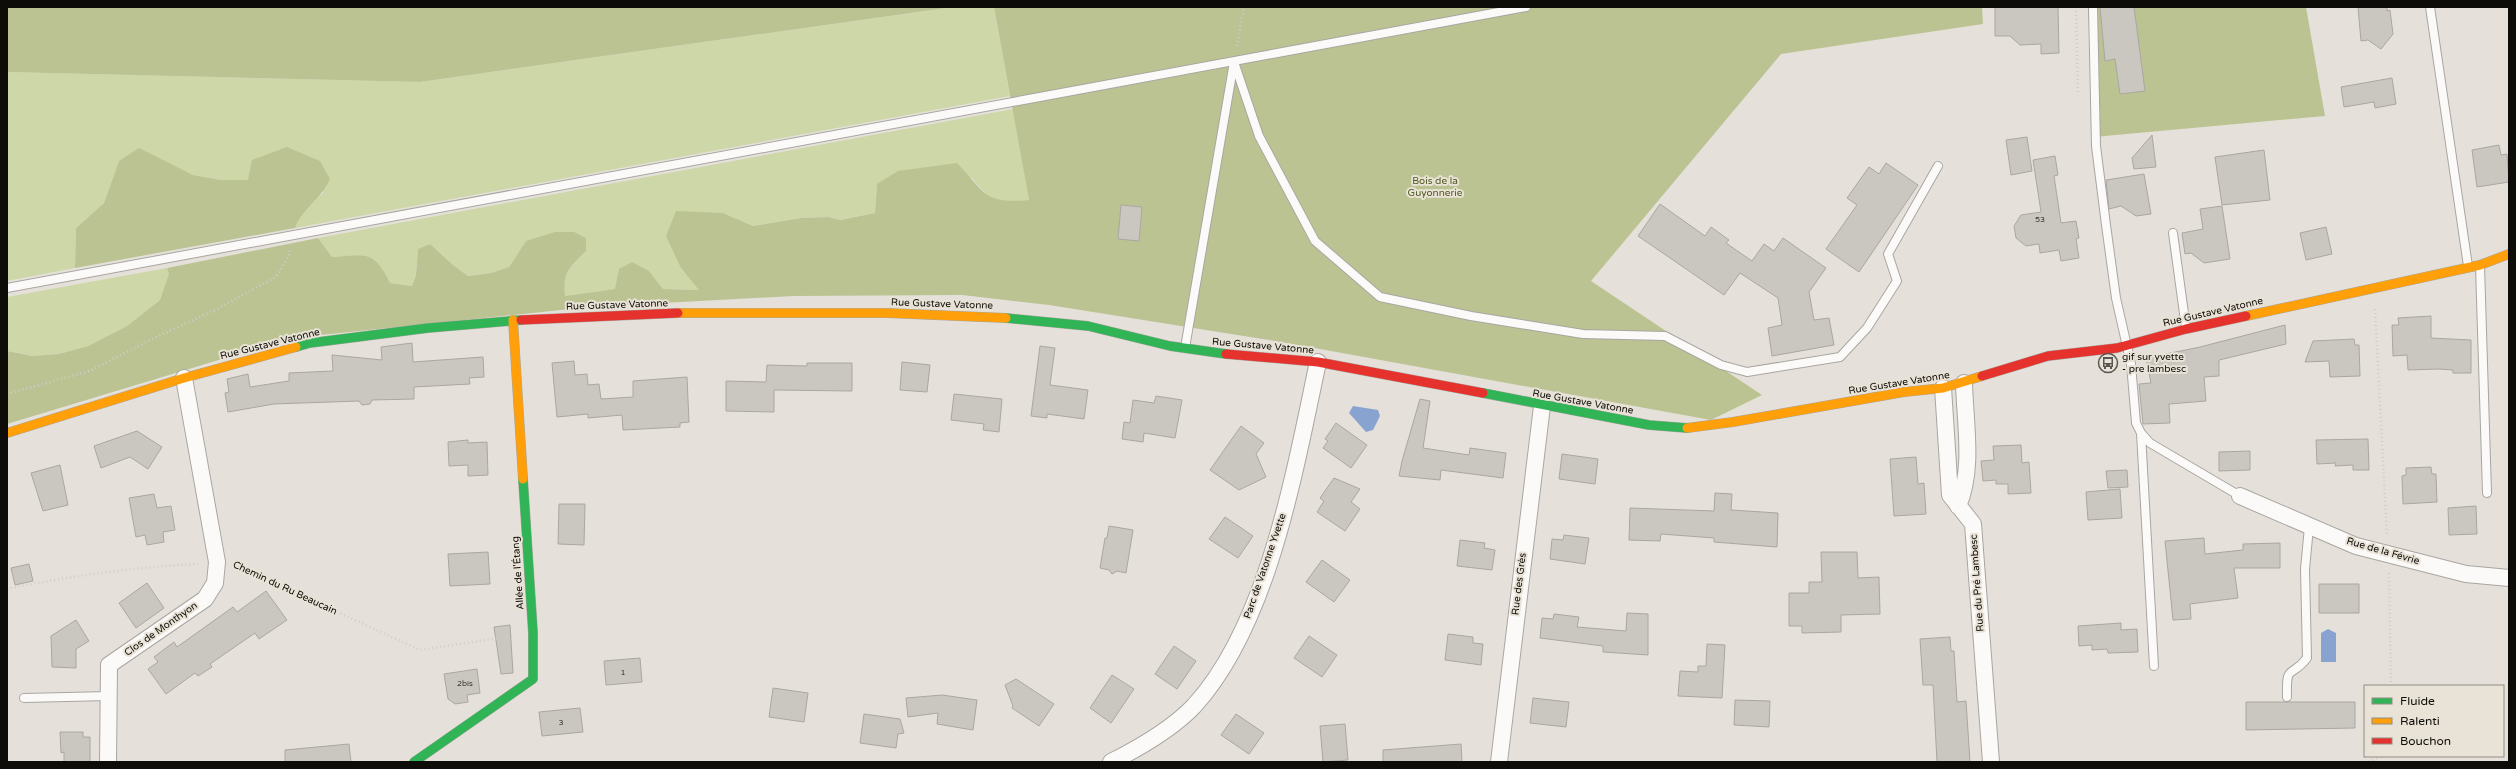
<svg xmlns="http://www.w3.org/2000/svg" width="2516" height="769" viewBox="0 0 2516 769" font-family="'Varela Round',sans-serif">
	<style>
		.green { fill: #ced7a8 }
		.forest { fill: #bcc392 }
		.water { fill: #89a3d0 }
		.building { fill: #cac7c1; stroke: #aaa7a2 }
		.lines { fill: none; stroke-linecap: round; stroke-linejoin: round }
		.lane-casing { stroke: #a9a6a1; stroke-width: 10 }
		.street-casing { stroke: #a9a6a1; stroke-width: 18 }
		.fast-casing { stroke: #a9a6a1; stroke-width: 10 }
		.slow-casing { stroke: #a9a6a1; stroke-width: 10 }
		.jam-casing { stroke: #a9a6a1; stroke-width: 10 }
		.path { stroke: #cdcdcb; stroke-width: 2.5; stroke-dasharray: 1 3; stroke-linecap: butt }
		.lane { stroke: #fbfaf9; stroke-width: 8 }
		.street { stroke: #fbfaf9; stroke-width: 16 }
		.fast { stroke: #30b455; stroke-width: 9 }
		.slow { stroke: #ff9f0a; stroke-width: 9 }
		.jam { stroke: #e5322d; stroke-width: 9 }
		.labels { text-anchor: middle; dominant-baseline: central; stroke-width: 4; stroke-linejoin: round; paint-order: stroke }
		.number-label { font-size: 8px; fill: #3d3b36 }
		.park-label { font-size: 10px; fill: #4e5a1d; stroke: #e9e2d6 }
		.street-label { font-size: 10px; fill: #0e0c08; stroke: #e9e2d6 }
		.poi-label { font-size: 10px; fill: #0e0c08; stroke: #e9e2d6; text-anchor: start }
	</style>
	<rect width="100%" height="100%" fill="#e5e1da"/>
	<path class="green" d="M953,7h41l16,89 -715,132 5,-14 24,-22 -76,-12h-27l-28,-5 -23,-11 -51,-3 -15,42 -28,25 -1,40 -68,13v-209l413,10z
		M1013,109l16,91c-30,3 -38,3 -57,-22l-95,6 -2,29 -36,7 -11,-3 -27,1 -48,8 -30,-13 -42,55 19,22 -37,-1 -14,-18 -30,-2 -3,20 -52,7c-2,-23 6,-29 22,-45l-60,-10 -17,26 -18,6 -23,3 -15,-11 -23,-21 -12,5 -2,26 -4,11 -22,-3c-16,-34 -25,-28 -58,-26l-14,-19z
		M167,268l3,6 -10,26 -33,26 -39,20 -29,8 -27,2 -25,-5v-54z"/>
	<path class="forest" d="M7,7h946l-533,75 -413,-10z
		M994,7h988l1,17 -202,30 -190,227 171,114 -51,25 -424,-77 -238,-38 -87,-10 -168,1 -204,11 -298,31 -285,86v-73l25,5 27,-2 29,-8 39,-20 33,-26 9,-26 -2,-6 151,-30 14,19c33,-2 42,-8 58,26l22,3 4,-11 2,-26 12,-5 23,21 15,11 23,-3 18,-6 17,-26 29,-9h19l12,6v13c-16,16 -24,21 -21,45l50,-7 4,-20 13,-7 17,9 14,18 36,1 -18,-22 -15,-32 10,-25 47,2 30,13 48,-8 27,-1 12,3 35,-7 2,-29 21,-13 59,-8c29,30 26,41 72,37z
		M2088,7h218l19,109 -231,21z
		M287,147l33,14 10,18c-9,21 -27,28 -35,49l-220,40 1,-40 28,-25 15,-42 20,-13 54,27 28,5h27l4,-20z"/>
	<path class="water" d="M1353,406l25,4 2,6 -7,14 -7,2 -17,-19z
		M2328,629l8,4v29h-15v-29z"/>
	<path class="building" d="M1995,7h63l1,46 -18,1v-10l-21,1 -10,-9h-15z
		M2100,7h34l11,84 -25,3 -5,-35 -10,2z
		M2358,7h29v4l3,-1 3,24 -12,15 -13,-9 -7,1z
		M2392,78l4,26 -21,4 -1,-6 -30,5 -3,-20z
		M2152,135l4,32 -22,2 -2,-11z
		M2027,137l5,34 -21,4 -5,-35z
		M2499,145l2,10 6,-1 2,28 -32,5 -5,-37z
		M2264,150l6,50 -48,5 -7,-48z
		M2055,156l3,19 -4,1 7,47 15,-2 3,17 -3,1 3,19 -18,3 -2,-11 -19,3 -1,-9 -13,2 -10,-8 -2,-12 7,-11 20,-3 -8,-52z
		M1886,163l32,22 -59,87 -33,-23 31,-44 -10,-7 22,-31 10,7z
		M2144,174l7,40 -15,2 -15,-10 -12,3 -3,-29z
		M1660,204l45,32 6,-9 18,13 -3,3 26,18 12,-17 10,7 9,-13 43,30 -17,24 5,28 15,-2 5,27 -62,11 -4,-28 14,-3 -4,-27 -38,-25 -16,22 -86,-59z
		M1121,205l21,2 -3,34 -21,-2z
		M2222,206l8,53 -26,4 -13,-10 -6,1 -3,-21 21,-4 -3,-20z
		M2326,227l6,27 -26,6 -6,-27z
		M2431,316v22l40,2v33h-18v-3l-14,-1 -31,1 -1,-15 -14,1 -1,-31h7l-1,-7z
		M2285,325l1,19 -67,16v16l-15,1 2,24 -37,3 1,19 -27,1 -4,-40 12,-1 -5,-25 54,-11z
		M2354,339l1,6h4l1,31 -30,1 -1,-16 -24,1 8,-21z
		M412,343l1,19 70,-5 1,20 -15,1 1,6 -56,3v12l-42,1 -2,4 -8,1 -3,-4 -85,3 -46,8 -3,-19 4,-1 -2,-13 21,-5 2,13 39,-6v-8l44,-2 -1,-16 50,5 -1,-13z
		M1040,346l15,2 -5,37 38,5 -4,29 -37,-5v4l-16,-2z
		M574,361l1,14 12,-1 1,11 11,-1 2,15 32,-2v-16l54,-4 2,45 -9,1v4l-57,3 -1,-15 -34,3v-4l-31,3 -5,-54z
		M902,362l28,3 -3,27 -27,-2z
		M807,363h45v28l-78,-1v22l-48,-1v-30l40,1 1,-17 40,1z
		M954,394l48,5 -3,33 -16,-2 1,-6 -33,-4z
		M1156,396l26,4 -7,38 -31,-5 -1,9 -21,-3 2,-17 6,1 3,-23 21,3z
		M1420,399l10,2 -7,47 46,7 1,-7 36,5 -3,25 -62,-8 -1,10 -41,-4 3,-15z
		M1336,423l31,22 -16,23 -28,-20 5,-7 -3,-2z
		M1241,426l23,17 -8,11 10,23 -27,13 -29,-20z
		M137,431l25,16 -14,22 -18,-12 -29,11 -7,-22z
		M2368,439l1,31h-16v-5l-18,1 1,-3 -19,1 -1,-24z
		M468,440v3l19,-1 1,33 -20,1v-11l-19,1 -1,-24z
		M2021,445l1,18 7,-1 2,31 -23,1v-10h-12v-4l-13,1 -2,-20 13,-1 -1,-14z
		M2250,451v19l-31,1v-19z
		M1562,454l36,5 -3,25 -36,-5z
		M1916,457l2,27 6,-1 2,31 -32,2 -4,-57z
		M60,465l8,40 -25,6 -12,-38z
		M2431,467l1,7h4l1,28 -34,2 -1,-28 4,-1v-7z
		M2127,470l1,17 -20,1 -2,-17z
		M1334,478l26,11 -9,13 9,7 -15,22 -28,-19 7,-11 -4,-3z
		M2120,489l2,29 -34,2 -2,-28z
		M1715,493l17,1 -1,16 47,3 -1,34 -63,-5v-4l-53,-4 -1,7 -31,-1 1,-32 84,3z
		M154,494l3,14 14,-2 4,24 -12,2 1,10 -17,3 -2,-10 -9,2 -7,-39z
		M559,504h26l-1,41 -26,-1z
		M2476,506l1,28 -28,1 -1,-27z
		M1225,517l28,19 -15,22 -29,-19z
		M1109,526l24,4 -7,43 -9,-2 -5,3 -3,-4 -9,-2 5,-30h2z
		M1564,535l25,3 -4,26 -35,-5 2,-20 11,1z
		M2204,538l1,16 38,-4v-6l37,-1v25h-46l4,30 -48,6 1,15 -18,1 -8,-79z
		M1460,540l25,3 -1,5 11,2 -3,20 -35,-4z
		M488,552l2,32 -40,2 -2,-32z
		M1821,552h36l1,26 21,-1 1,37 -39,1v17l-39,1v-7h-13v-33h20v-11h13z
		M1322,560l28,20 -16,22 -28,-20z
		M29,564l4,17 -18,4 -4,-17z
		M147,583l17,25 -28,20 -17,-25z
		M2319,584h40v29h-40z
		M266,591l21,29 -28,19 -4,-6 -45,31 2,3 -14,9 -3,-3 -29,21 -18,-25 10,-7 -4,-5 20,-15 3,5 56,-40 4,5z
		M1627,613l21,1v41l-45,-3v-6l-63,-8 2,-20 11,1 1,-5 25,3 -2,10 49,4z
		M76,620l13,21 -13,8v19l-24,-1 -1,-31z
		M2121,623v7l16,-1 1,23 -30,1 -1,-4 -15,1v-5l-13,1 -1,-20z
		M510,625l3,48 -12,1 -7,-47z
		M1448,634l25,3v6l10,1 -2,21 -36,-5z
		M1309,636l28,19 -15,22 -28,-19z
		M1950,637l1,14h3l3,51 9,-1 4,61h-33l-4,-77h-10l-3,-46z
		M1707,644l18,1 -3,53 -44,-2 2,-25 18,1v-6h8z
		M1174,646l22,15 -19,28 -22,-15z
		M640,658l2,24 -36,3 -2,-24z
		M477,669l3,24 -13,2 1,7 -13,2 -7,-5 -4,-25z
		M1112,675l22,14 -23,34 -21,-15z
		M1016,679l38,25 -15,22 -27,-18 1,-2 -8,-21z
		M773,688l35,5 -4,29 -35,-5z
		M942,695l35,5 -4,30 -36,-6 1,-11 -30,4 -2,-19z
		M1533,698l36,4 -3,25 -36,-4z
		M1735,700l35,1 -1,26 -35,-2z
		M2246,702h109v26l-109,2z
		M580,708l3,24 -41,4 -3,-24z
		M864,714l36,5 4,14 -6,1 -2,14 -36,-5z
		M1236,714l28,19 -15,21 -28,-19z
		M1345,724l3,36 -25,2 -3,-36z
		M60,732h23v5h7v25h-26v-10l-3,1z
		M349,744l2,18h-66v-12z
		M1461,744l1,18h-79v-12z"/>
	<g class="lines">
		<defs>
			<path id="lane" d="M2093,7l3,139 10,79 10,73 15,66 5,59 5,10 9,10 90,53
				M2430,7l38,259
				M1234,62l25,74 56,105 65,56 91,19 112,18 82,2 56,29 26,7 93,-15 27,-29 30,-47 -9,-27 50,-88
				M2173,233l13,95
				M2480,266l7,227
				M7,288l1519,-281
				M1185,348l49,-286
				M2141,433l13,233
				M2287,697c-1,-35 4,-18 20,-39l-2,-89 4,-42
				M24,698l85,-2"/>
			<path id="street" d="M1943,388l7,107 23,29 18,238
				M2240,496l116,50 110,28 43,4
				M1958,506c16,-37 7,-83 6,-123
				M108,762l1,-97 96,-66 10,-16 2,-21 -33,-184
				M1111,762c28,-14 61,-33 83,-56 75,-82 101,-237 124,-344
				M1499,762l43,-356"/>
			<path id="fast" d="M1006,318l82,8 82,20 56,8
				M296,347l14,-4 118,-15 93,-8
				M1483,393l166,32 38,3
				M414,762l119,-83v-46l-10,-154"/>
			<path id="slow" d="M678,313h209l119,5
				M2246,316l234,-51 29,-11
				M513,320l10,159
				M1687,428l46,-6 171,-30 39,-4 39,-12
				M7,433l177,-55 112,-31"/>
			<path id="jam" d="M521,320l157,-7
				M1226,354l92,8 165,31
				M1982,376l66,-20 69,-8 69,-19 60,-13"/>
		</defs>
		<use href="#lane" class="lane-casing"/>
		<use href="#street" class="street-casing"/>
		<use href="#fast" class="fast-casing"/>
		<use href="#slow" class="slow-casing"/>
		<use href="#jam" class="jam-casing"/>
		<path class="path" d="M2076,7l2,87
			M1237,46l7,-39
			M2375,309l12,227
			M7,394l83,-23 62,-32 63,-29 61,-33 13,-21 1,-6
			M235,565l185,85 92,-14
			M2389,573l2,113
			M7,589c63,-13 127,-22 191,-25
			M2369,762l13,-6"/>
		<use href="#lane" class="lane"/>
		<use href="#street" class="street"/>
		<use href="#fast" class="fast"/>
		<use href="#slow" class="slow"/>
		<use href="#jam" class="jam"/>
	</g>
	<defs>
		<symbol id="bus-ring" viewBox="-11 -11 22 22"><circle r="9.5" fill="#e9e2d6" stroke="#595752" stroke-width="1.5"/><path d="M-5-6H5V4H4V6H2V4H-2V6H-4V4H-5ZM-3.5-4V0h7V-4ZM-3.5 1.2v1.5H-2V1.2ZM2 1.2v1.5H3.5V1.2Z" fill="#595752"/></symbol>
	</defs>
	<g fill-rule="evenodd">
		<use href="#bus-ring" x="2097" y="352" width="22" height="22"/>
	</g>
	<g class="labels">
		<g class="number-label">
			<text x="2040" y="219">53</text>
			<text x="623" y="672">1</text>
			<text x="465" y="683">2bis</text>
			<text x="561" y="722">3</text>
		</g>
		<g class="park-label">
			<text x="1435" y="181">Bois de la<tspan x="1435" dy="12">Guyonnerie</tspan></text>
		</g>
		<g class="street-label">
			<text transform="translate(942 304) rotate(2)">Rue Gustave Vatonne</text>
			<text transform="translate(617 305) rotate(-2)">Rue Gustave Vatonne</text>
			<text transform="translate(2213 312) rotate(-13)">Rue Gustave Vatonne</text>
			<text transform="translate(270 344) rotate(-14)">Rue Gustave Vatonne</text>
			<text transform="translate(1263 346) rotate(5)">Rue Gustave Vatonne</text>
			<text transform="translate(1899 383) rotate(-9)">Rue Gustave Vatonne</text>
			<text transform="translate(1583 402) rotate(10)">Rue Gustave Vatonne</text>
			<text transform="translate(2383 551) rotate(16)">Rue de la Févrie</text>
			<text transform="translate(1265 566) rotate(-71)">Parc de Vatonne Yvette</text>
			<text transform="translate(518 573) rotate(-94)">Allée de l'Étang</text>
			<text transform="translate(1977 583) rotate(-94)">Rue du Pré Lambesc</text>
			<text transform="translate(1519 584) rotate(-83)">Rue des Grès</text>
			<text transform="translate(285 588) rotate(25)">Chemin du Ru Beaucain</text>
			<text transform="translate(161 629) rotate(-35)">Clos de Monthyon</text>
		</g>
		<g class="poi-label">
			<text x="2122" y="357">gif sur yvette<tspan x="2122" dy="12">- pre lambesc</tspan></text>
		</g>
	</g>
	<rect width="2516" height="769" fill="none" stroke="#0e0c08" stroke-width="16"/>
	<rect x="2364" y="685" width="140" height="72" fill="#e9e2d6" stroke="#918c84"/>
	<rect x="2372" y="698" width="20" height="6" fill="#30b455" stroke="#918c84"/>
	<text x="2400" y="705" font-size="12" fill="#0e0c08">Fluide</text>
	<rect x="2372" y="718" width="20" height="6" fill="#ff9f0a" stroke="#918c84"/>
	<text x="2400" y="725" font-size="12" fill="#0e0c08">Ralenti</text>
	<rect x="2372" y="738" width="20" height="6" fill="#e5322d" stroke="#918c84"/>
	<text x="2400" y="745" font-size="12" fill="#0e0c08">Bouchon</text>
</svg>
